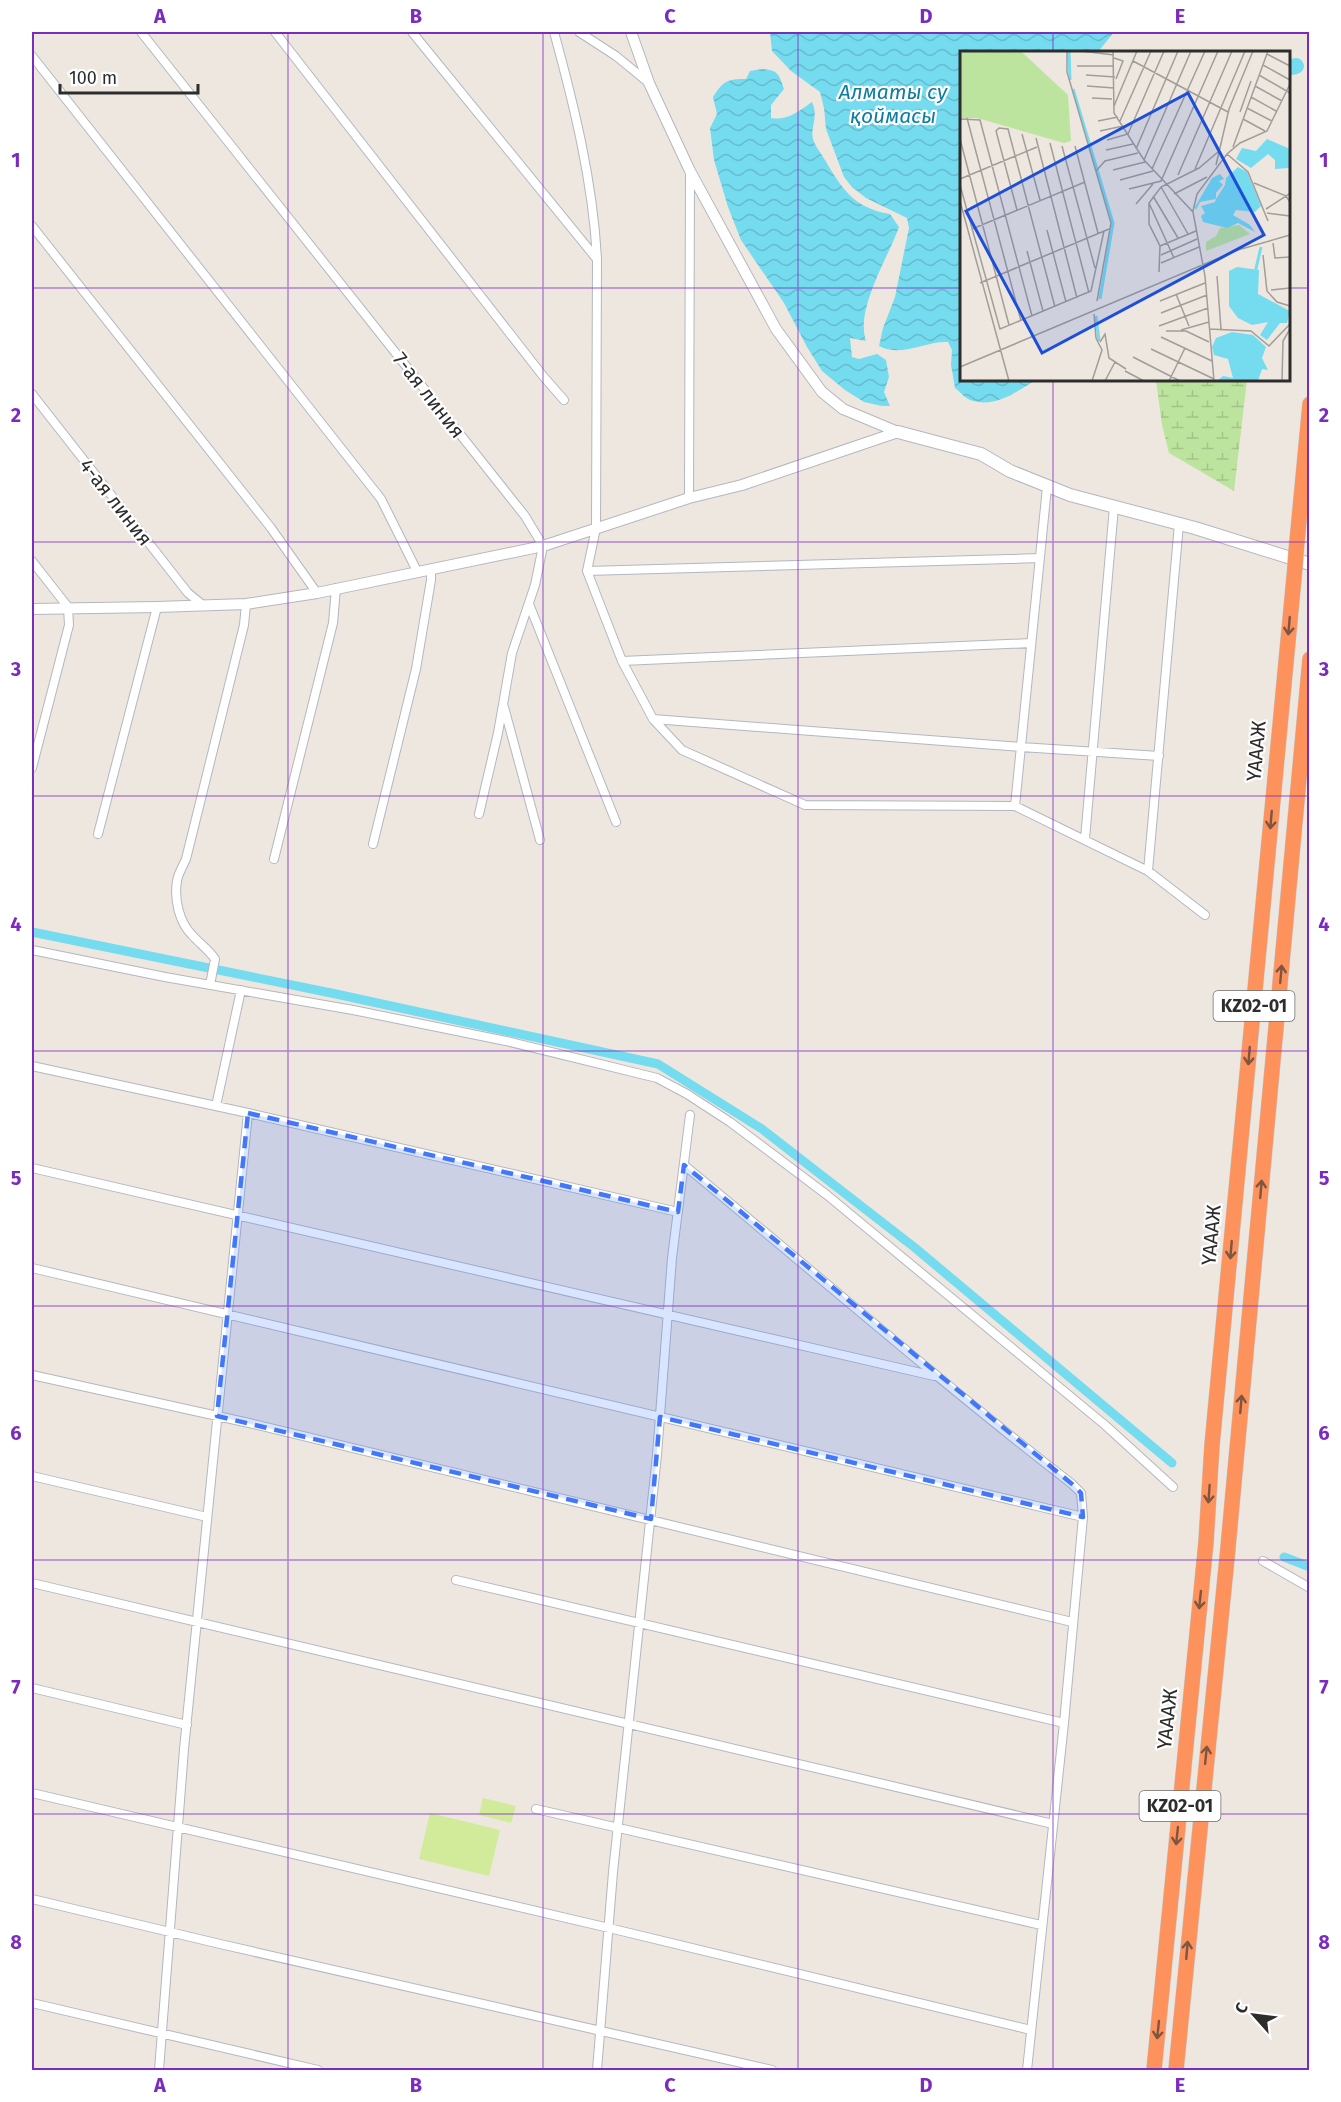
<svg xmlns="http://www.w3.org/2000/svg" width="1341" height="2102" viewBox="0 0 1341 2102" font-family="'Fira Sans',sans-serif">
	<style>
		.wetland { fill: url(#wetland-marsh) }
		.pitch { fill: #d1eb9a }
		.water { fill: url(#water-waves) }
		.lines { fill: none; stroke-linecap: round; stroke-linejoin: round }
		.canal { stroke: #75dbef; stroke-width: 9 }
		.river { stroke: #75dbef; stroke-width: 16 }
		.minor-casing { stroke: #b3b7c0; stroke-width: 10 }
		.tertiary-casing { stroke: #b3b7c0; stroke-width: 12 }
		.secondary-casing { stroke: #b3b7c0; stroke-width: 14 }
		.motorway-casing { stroke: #c8c8c8; stroke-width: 16 }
		.minor { stroke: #fff; stroke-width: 8 }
		.tertiary { stroke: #fff; stroke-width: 10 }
		.secondary { stroke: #fff; stroke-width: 12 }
		.motorway { stroke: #fd925c; stroke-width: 15 }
		.motorway-bridge-casing { stroke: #c8c8c8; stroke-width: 16; stroke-linecap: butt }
		.motorway-bridge { stroke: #fd925c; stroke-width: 15 }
		.oneway { stroke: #805540 }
		.marked { fill: #4377f9; fill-opacity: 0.2; stroke: #4377f9; stroke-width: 4.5; stroke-dasharray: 12 8; stroke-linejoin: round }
		.grid { fill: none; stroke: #7b2cbf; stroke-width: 1.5; stroke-opacity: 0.55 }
		.labels { text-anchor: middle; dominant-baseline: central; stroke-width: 4.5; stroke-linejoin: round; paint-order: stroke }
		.shield { fill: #fff; stroke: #6c6c6c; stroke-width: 1.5 }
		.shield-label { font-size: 18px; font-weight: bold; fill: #2d2d2d }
		.street-label { font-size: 20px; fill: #2d2d2d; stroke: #fff }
		.water-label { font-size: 21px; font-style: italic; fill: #0e7da1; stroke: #fff }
		.inset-river { fill: none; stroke: #75dbef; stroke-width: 3 }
		.inset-road { fill: none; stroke: #a19d98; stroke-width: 1.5 }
		.view { fill: #1d4ed8; fill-opacity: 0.15; stroke: #1d4ed8; stroke-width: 3 }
		.inset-edge { fill: none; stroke: #2d2d2d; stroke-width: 3 }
		.neatline { fill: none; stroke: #7b2cbf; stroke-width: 2 }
		.grid-label { font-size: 20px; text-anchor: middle; font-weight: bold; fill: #7b2cbf }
	</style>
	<defs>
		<pattern id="wetland-marsh" width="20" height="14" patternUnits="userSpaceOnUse" patternTransform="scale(1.5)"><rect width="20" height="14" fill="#bde49e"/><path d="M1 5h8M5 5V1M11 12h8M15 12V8" fill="none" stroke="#a3c488"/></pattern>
		<pattern id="water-waves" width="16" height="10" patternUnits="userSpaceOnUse" patternTransform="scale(1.5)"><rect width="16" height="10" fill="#75dbef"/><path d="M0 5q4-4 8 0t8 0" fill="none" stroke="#66bccd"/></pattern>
	</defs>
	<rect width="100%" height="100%" fill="#eee7e0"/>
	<path class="wetland" d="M1156,380h91l-13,111 -65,-38 -7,-28z"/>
	<path class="pitch" d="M483,1798l33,8 -5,17 -32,-8z
		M430,1813l70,17 -11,46 -70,-17z"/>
	<path class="water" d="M770,32h344l-16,20h-136v328h74c-19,11 -41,29 -66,20 -5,-2 -10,-8 -15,-12l-4,-23 1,-15 -4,-8c-24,-1 -47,16 -69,4l4,-18 12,-31 14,-69 -2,-10 -41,-20 -14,-11 -8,-10 -18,-48 -2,-21 -4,-16 -29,-21 -19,-20z
		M762,69c16,1 17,5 22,20l-13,16v13c16,3 28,-7 41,-16 7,15 -2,25 1,37 2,7 8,14 12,21 17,29 29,48 65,54l9,13c-11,31 -44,82 -33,114l-16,-3 2,19 7,2 18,-5 9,6 3,17 -5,15 6,14h-8l-18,-4 -19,-12 -23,-19 -15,-24 -23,-44 -43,-63 -13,-33 -14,-47 -4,-32 7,-14 -4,-17c10,-16 14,-18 33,-18l4,-8z"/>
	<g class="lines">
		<path class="canal" d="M32,932l304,62 322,70 104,65 152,118 258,216
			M1284,1557l26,10"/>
		<path class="river" d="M1288,68l8,-2"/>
		<defs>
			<path id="minor" d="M141,32l384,484 18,30 -8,39 -23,68 -14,80 -19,81
				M275,32l268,344 21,24
				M412,32l184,226
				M554,32c20,73 39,150 43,227l-1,269 -9,43 35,90 31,58 29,31 123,55 210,1 133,65 57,44
				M579,32l37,24 33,27
				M32,56l349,443 36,72
				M32,226l239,302 46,65
				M32,394l156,199 16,13
				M689,498l1,-326
				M32,561l36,46 1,18 -37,143
				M587,571l453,-13
				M529,604l87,218
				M622,661l409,-18
				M504,707l36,133
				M653,719l368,28 138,9
				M1015,806l32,-319
				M98,834l59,-227
				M1085,839l29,-332
				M373,844l43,-175 15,-89v-11
				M274,859l59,-236 3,-35
				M1148,871l31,-347
				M32,950l133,27 188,33 153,31 151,37 30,16 43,28 97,73 278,230 68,62
				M210,985l5,-26c-7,-10 -15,-15 -23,-24 -13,-13 -18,-36 -15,-54 1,-7 6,-15 9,-22l58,-234 2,-21
				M32,1066l216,47 430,99
				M216,1106l25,-116
				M684,1165c129,106 255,216 388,319l9,9 2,24 -19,206 -37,347
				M32,1168l902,208
				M32,1268l1051,249
				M32,1375l217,48 823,199
				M32,1476l175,41
				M1263,1561l47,27
				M456,1580l608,143
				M32,1583l1021,241
				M32,1688l155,37
				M32,1793l577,135 422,102
				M536,1809l505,116
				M32,1899l188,45 552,126
				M32,2003l286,67
				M159,2070l25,-321 64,-636
				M597,2070l16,-198 44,-417 15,-197 18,-143"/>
			<path id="tertiary" d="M631,32l18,51 41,88 86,158 46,63 21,17 55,23
				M32,609l125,-2 89,-3 71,-11 226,-47 146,-48 53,-13 156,-53"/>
			<path id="secondary" d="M898,432l83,22 29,17 60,24 125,33 115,36"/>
			<path id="motorway" d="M1296,552l14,-148
				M1154,2070l52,-528 6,-97 83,-878
				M1176,2070l51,-512 83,-899"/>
		</defs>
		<use href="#minor" class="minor-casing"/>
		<use href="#tertiary" class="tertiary-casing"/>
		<use href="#secondary" class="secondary-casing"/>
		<use href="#motorway" class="motorway-casing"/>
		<use href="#minor" class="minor"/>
		<use href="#tertiary" class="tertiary"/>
		<use href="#secondary" class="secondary"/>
		<use href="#motorway" class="motorway"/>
		<defs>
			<path id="motorway-bridge" d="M1295,567l1,-15"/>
		</defs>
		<use href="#motorway-bridge" class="motorway-bridge-casing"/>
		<use href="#motorway-bridge" class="motorway-bridge"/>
	</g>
	<defs><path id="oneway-shaft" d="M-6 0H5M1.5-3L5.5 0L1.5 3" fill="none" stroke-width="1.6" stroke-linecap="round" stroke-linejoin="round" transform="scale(1.5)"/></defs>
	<g class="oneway">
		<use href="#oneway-shaft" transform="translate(1289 626) rotate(95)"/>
		<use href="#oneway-shaft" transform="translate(1271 820) rotate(95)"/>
		<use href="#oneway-shaft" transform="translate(1281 974) rotate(-85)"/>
		<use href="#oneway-shaft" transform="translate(1249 1056) rotate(95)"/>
		<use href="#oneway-shaft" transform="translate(1261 1189) rotate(-85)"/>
		<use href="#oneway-shaft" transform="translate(1231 1250) rotate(95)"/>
		<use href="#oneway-shaft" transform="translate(1241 1404) rotate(-85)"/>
		<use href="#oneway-shaft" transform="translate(1209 1494) rotate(94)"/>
		<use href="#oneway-shaft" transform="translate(1200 1600) rotate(96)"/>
		<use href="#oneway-shaft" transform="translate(1206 1755) rotate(-84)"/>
		<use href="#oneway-shaft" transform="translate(1177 1836) rotate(96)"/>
		<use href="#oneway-shaft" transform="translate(1187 1950) rotate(-85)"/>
		<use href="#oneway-shaft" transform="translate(1158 2030) rotate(96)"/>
	</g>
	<path class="marked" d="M248,1113l430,99 6,-47 388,319 9,9 2,24 -423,-100 -9,102 -434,-103z"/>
	<path class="grid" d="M288,32v2038M543,32v2038M798,32v2038M1053,32v20M32,288h930M1288,288h22M1053,380v1690M32,542h1278M32,796h1278M32,1051h1278M32,1306h1278M32,1560h1278M32,1814h1278"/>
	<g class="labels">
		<g class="shield">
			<rect x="1213.5" y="991" width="81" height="30" rx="4.5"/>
			<rect x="1139.5" y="1791" width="81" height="30" rx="4.5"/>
		</g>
		<g class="shield-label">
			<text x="1254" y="1006">KZ02-01</text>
			<text x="1180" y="1806">KZ02-01</text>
		</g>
		<g class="street-label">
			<text transform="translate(429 395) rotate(52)">7-ая линия</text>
			<text transform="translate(116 502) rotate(52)">4-ая линия</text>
			<text transform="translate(1256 751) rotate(-85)">ҮАААЖ</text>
			<text transform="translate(1211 1235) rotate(-85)">ҮАААЖ</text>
			<text transform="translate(1167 1719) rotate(-84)">ҮАААЖ</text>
		</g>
		<g class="water-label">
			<text x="893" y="92">Алматы су<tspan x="893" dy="24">қоймасы</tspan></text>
		</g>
	</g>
	<g transform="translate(960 51)">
		<rect width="330" height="330" fill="#eee7e0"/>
		<path d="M0,0h61l4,4 43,40 3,46 -7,2 -87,-25h-17z" fill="#bde49e"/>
		<path d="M279,174l11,9 -44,17v-9l10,-6 4,-8z" fill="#bde49e"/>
		<path d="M307,88l23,10 -1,19 -14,1v-9l-7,-6 -17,14 -15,-9 6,-11 14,3zM278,116l9,5 14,34 -6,6 -19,-2 -3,5 17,10 5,7 -17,-9 -11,5 -24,-6 -2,-6 4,-3 -4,-7 14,-4 1,-3 -16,3 -4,8 -1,-3 17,-29 8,-4 4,5 -5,2 4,4 -7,8v6l9,-14 1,-7zM277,216l22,3 -1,24 32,17 -3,12h-7l-13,17 -7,-5 8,-13 -16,3 -14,-7 -9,-12v-35zM272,281l21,3 13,12 -4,11 6,12 -6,-1 -4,12h-41l6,-5 10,2 -5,-19 -14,-4 -2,-8 4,-9z" fill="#75dbef"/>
		<path class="inset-river" d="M109,0l1,29M113,38l40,134 -13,76M295,222l6,-26M136,265l3,25"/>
		<path class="inset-road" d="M107,0v21l44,151 -14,78M121,0l33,4M153,0l1,62 30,47 49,52M307,3l23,12M154,7l9,3 -7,18M173,10l95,51M303,14l27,15M117,15h37M126,24l29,2M299,24l31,18M127,35l27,2M295,35l27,15M291,46l25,14M132,47l20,1M154,55l23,-55M287,57l25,13M280,61l11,-31M7,67l54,203M0,68l20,1 52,196M283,68l22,12M138,70l20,-4M160,70l31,-70M140,80l23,-5M62,83l18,66M76,87l41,160M0,88l49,186M147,89l21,-6 36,-83M90,92l39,150M102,95l33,122M115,95l23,87M273,96l35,-96M176,98l42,-98M146,99l27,-6M267,103l21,18 20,49M184,109l47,-109M256,114l13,-56 24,-58M192,118l53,-118M235,118l50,-118M153,119l32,-8M136,120l9,-10 33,-8M218,124l54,-124M0,128l77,-32M160,129l33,-9M294,132l32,13 4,-3M0,134l40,144 91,-38 13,-60M201,136l27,47M169,138l32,-8 57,-130M214,143l33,-17M193,145l25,42M0,150l49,180M189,152l25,55M176,153l17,-20M306,158l20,-13 4,6M57,159l-21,-79 3,-3 9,1 47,178M233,160l4,-17 30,-40 13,-11 27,-12 23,-47M233,161l12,64 9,105M307,162l23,3M12,178l113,-47M87,179l19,72M313,192l2,15 15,-1M200,195l36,-15M67,200l16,60M201,204l36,-16M303,204l4,36 10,11 13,4M201,212l38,-16M199,221l1,-26 -11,-22v-21l12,-16 38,-19 19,-16M257,225l4,53M20,232l129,-54M311,239l19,-2M216,243l13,32M200,250l45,-18M201,262l46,-18M199,275l49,-18M249,278l42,2 18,15 21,-22M221,279l28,-8M206,280h20l23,11M201,286l51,24M140,291l5,-8 4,24 17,11M191,298l63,30M173,306l47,24M0,316l278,-117 52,-15M165,320l19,10M132,330l10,-31 -6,-12 -2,-24M145,330l10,-19M209,330l16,-33M322,330l1,-40 7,-12"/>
		<path class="view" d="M228,42l76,142 -222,118 -76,-142z"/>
		<rect width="330" height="330" class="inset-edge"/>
	</g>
	<rect width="1341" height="2102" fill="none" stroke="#ffffff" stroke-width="66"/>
	<g transform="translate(1254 2015) rotate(298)" stroke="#ffffff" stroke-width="4.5" paint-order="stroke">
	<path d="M0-4.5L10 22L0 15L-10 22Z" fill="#2d2d2d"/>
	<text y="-9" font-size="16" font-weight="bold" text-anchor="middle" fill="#2d2d2d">С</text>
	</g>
	<path d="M60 84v9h138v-9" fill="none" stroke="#2d2d2d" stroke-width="3"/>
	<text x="69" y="84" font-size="18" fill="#2d2d2d" stroke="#ffffff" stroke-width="4.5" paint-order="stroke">100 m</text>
	<rect x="33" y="33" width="1275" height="2036" class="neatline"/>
	<g class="grid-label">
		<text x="160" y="23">A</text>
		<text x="416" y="23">B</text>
		<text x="670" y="23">C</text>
		<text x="926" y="23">D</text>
		<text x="1180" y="23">E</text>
		<text x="16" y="167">1</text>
		<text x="1324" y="167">1</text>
		<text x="16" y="422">2</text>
		<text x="1324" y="422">2</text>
		<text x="16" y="676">3</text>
		<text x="1324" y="676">3</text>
		<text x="16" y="931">4</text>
		<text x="1324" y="931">4</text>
		<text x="16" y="1185">5</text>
		<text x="1324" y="1185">5</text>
		<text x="16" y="1440">6</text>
		<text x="1324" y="1440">6</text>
		<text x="16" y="1694">7</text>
		<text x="1324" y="1694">7</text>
		<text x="16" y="1949">8</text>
		<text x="1324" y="1949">8</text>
		<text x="160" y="2092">A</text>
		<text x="416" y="2092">B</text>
		<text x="670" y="2092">C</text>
		<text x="926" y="2092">D</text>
		<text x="1180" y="2092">E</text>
	</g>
</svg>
